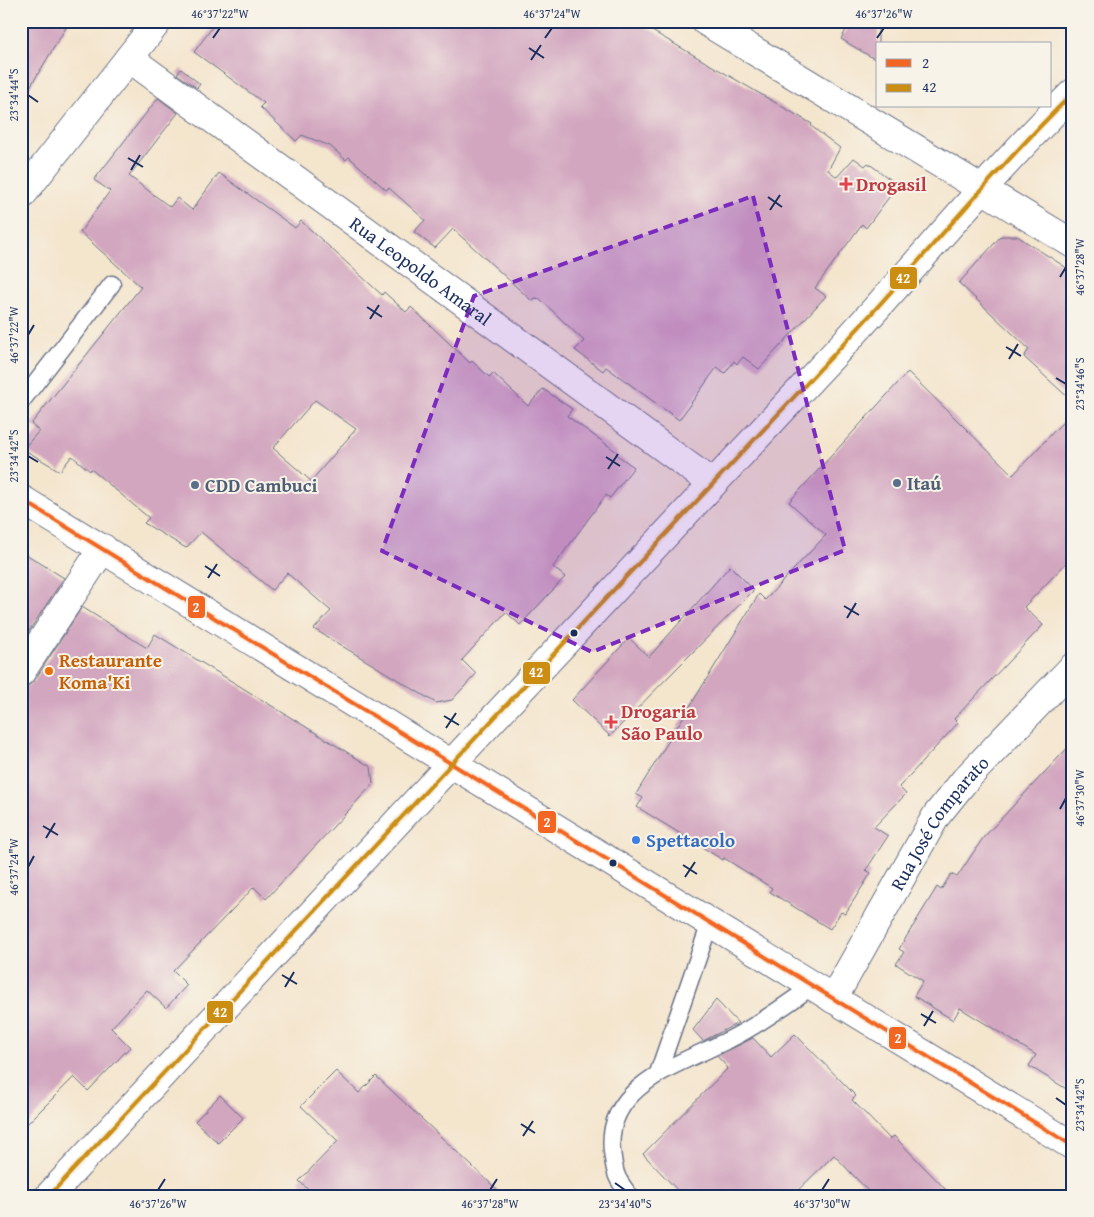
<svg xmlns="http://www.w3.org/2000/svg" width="1094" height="1217" viewBox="0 0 1094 1217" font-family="'Gentium Book Plus',serif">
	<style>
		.building { fill: #d2a6bf; fill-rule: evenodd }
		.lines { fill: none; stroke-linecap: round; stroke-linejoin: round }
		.lane-casing { stroke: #676f85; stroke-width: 19 }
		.street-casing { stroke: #676f85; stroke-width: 30 }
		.secondary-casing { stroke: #676f85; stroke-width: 30 }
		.lane { stroke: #fff; stroke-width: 16 }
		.street { stroke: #fff; stroke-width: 28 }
		.secondary { stroke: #fff; stroke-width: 28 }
		.bus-1-casing { stroke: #f7f3e8; stroke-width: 8 }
		.bus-2-casing { stroke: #f7f3e8; stroke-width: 8 }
		.bus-1 { stroke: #f26522; stroke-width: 4 }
		.bus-2 { stroke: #cb8e13; stroke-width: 4 }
		.marked { fill: #7b2cbf; fill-opacity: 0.2; stroke: #7b2cbf; stroke-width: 4; stroke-dasharray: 10 6; stroke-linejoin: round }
		.ticks { fill: none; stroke: #1b2f5e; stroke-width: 2 }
		.health-dot { fill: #e0444e; stroke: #f7f3e8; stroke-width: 2 }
		.service-dot { fill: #5c6f8a; stroke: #f7f3e8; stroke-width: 2 }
		.bus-dot { fill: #1b2f5e; stroke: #f7f3e8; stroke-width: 2 }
		.food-dot { fill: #e8710a; stroke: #f7f3e8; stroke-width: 2 }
		.shop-dot { fill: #3f7fe0; stroke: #f7f3e8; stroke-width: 2 }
		.labels { text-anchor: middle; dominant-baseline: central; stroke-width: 4; stroke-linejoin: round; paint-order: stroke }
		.health-label { font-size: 19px; font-weight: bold; fill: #be3a42; stroke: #f7f3e8; text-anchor: start }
		.street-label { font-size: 19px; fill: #1b2f5e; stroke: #f7f3e8 }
		.service-label { font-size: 19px; font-weight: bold; fill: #4e5e75; stroke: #f7f3e8; text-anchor: start }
		.food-label { font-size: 19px; font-weight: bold; fill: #c56008; stroke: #f7f3e8; text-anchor: start }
		.shop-label { font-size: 19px; font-weight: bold; fill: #366cbe; stroke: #f7f3e8; text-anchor: start }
		.line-badge { stroke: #f7f3e8; stroke-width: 2 }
		.badge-label { font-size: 14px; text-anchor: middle; font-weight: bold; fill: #fff }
		.neatline { fill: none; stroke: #1b2f5e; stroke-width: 2 }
		.ticks-label { font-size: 12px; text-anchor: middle; fill: #1b2f5e }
	</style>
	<rect width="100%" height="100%" fill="#f7f3e8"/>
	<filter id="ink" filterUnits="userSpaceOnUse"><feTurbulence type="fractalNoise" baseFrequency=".02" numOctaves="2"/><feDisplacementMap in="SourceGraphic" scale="10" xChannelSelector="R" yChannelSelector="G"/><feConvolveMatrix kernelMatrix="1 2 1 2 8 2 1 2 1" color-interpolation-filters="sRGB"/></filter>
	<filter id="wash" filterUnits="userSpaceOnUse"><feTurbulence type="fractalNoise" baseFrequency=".0096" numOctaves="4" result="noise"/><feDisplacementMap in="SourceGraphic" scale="20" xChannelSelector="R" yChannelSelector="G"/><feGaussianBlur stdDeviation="1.12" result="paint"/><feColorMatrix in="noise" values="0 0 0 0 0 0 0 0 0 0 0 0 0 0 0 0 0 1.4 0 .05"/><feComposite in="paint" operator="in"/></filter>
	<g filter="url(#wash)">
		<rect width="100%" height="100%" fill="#f4e5cd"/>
		<g id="blocks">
			<path class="building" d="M21,21h49l-49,81z
				M217,21h418l177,103 -1,2 29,22 -12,22 9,7 17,-19 11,8 3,-3 30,22 -32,43 -4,-4 -47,64 11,8 -67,73 -16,-12 -6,7 -3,-3 -9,12 -8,-6 -38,53 -73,-53 -3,4 -28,-21 9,-9 -44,-42 -5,-1 -3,3 -79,-72 -18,19 -21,-16 11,-12 -36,-32 -3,2 -37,-33 -3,3 -16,-14 -28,-11 -6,6 -36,-34 4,-4 -70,-51z
				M851,21h27v40l-37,-22z
				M181,69l19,15 -3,4 -20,-14z
				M158,98l20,15 -49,63 41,31 7,-9 15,12 27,-37 76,55 6,-7 81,74 2,-3 22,20 5,-5 59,56 2,-2 17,16 4,-4 35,33 15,-17 29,20 -5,7 50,36v3l17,12 -24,31 -4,-3 -53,72 12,10 -45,48 -14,-13 -44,48 14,14 -24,26 -16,3 -122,-74 17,-18 -44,-38 -15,17 -71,-58 -15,16 -42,-25 5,-5 -58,-49 -1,2 -18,-15 -12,15 -37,-22 16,-18 -8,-7 110,-137 -61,-55 30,-41 -16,-11zM315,400l41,29 -45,52 -38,-33z
				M1001,236h16l56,36v130l-49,-45 5,-8 -70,-66z
				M908,372l105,103 60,-64v145l-49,51 19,18 -89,94 4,4 -59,64 7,7 -32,33 14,9 -22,34 5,3 -26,41 -4,-2 -11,17 -60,-37 2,-4 -48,-30 -1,2 -86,-53 6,-9 -7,-4 123,-200 6,6 61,-65 -37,-33z
				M21,551l43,27 -43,65z
				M730,566l24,24 -144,146 -38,-36 57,-62 20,19z
				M82,607l65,41 8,-14 26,16 190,117 2,17 -107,115 -12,-12 -81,84 14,14 -21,23 -19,-18 -36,38 19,19 -42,44 -14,-14 -53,53v-443l7,-1 6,-5z
				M1073,742v351l-44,-27 7,-11 -76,-47 -7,12 -39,-24 9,-15 -27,-17 8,-12 -5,-3 38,-62 4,3 10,-16 6,3 26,-39z
				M716,1000l22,23 -35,18 -10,-11z
				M795,1034l61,62 -4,4 38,39 4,-3 58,60h-79l-39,-41 -42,41h-109l-40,-42 85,-86 -11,-12 36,-18 18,19z
				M336,1071l23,22 17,-17 128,120h-189l-16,-15 39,-40 -37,-35z
				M220,1095l23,23 -25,25 -23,-22z"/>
		</g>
	</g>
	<g filter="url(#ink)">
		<use href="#blocks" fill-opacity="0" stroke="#676f85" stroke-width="1"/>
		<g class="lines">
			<defs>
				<path id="lane" d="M21,402l91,-118
					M658,1073l52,-150
					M630,1196c-15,-19 -15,-22 -18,-45 -8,-69 76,-89 124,-115 27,-14 52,-33 77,-50"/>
				<g id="street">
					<path d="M705,21l368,223"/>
					<path id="s1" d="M129,58l583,425"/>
					<path d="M21,196l137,-175"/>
					<path d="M21,672l82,-124"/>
					<path id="s2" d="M833,999l103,-183 29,-36 108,-113"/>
				</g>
				<path id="secondary" d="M21,499l1052,647
					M49,1196c258,-277 515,-554 774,-830 85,-89 162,-186 250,-273"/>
			</defs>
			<use href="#lane" class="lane-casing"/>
			<use href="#street" class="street-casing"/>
			<use href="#secondary" class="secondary-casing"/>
			<use href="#lane" class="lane"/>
			<use href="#street" class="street"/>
			<use href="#secondary" class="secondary"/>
			<defs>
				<path id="bus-1" d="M21,499l1052,647"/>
				<path id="bus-2" d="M49,1196c258,-277 515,-554 774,-830 85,-89 162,-186 250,-273"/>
			</defs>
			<use href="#bus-1" class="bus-1-casing"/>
			<use href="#bus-2" class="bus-2-casing"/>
			<use href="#bus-1" class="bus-1"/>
			<use href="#bus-2" class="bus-2"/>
		</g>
	</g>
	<path class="marked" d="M753,196l92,354 -253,102 -210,-101 92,-255z"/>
	<path class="ticks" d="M213,38l7,-10M545,38l7,-10M877,38l7,-10M529,48l15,10M531,60l10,-15M28,95l10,7M128,158l15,9M131,170l9,-15M768,197l14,10M770,210l10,-15M1060,277l6,-10M367,307l15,10M370,319l9,-14M28,335l6,-10M1006,347l15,9M1009,359l9,-15M1056,378l10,6M28,456l10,6M606,457l14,9M608,469l10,-15M205,566l15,10M208,578l9,-14M844,606l15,9M847,618l9,-15M444,716l15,9M446,728l10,-15M1060,809l6,-11M43,826l15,9M46,838l9,-15M683,865l14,9M28,867l6,-11M685,877l10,-15M282,975l15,9M285,987l9,-15M921,1014l15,9M924,1026l9,-15M1056,1098l10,7M521,1124l14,9M523,1136l10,-15M615,1183l10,7M158,1190l7,-11M490,1190l7,-11M822,1190l7,-11"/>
	<g class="health-dot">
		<path d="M843.5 176.5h5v5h5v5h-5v5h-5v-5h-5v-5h5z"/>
		<path d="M608.5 714.5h5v5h5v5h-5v5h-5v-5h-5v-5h5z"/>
	</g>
	<g class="service-dot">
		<circle cx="897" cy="483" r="5"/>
		<circle cx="195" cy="485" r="5"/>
	</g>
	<g class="bus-dot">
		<circle cx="574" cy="633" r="4.5"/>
		<circle cx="613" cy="863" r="4.5"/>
	</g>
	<circle class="food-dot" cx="49" cy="671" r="5"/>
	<circle class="shop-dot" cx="636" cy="840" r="5"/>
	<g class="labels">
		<g class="health-label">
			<text x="856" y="184">Drogasil</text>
			<text x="621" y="711">Drogaria<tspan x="621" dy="22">São Paulo</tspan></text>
		</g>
		<g class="street-label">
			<text stroke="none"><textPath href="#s1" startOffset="361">Rua Leopoldo Amaral</textPath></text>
			<text stroke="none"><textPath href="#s2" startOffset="206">Rua José Comparato</textPath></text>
		</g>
		<g class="service-label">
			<text x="907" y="483">Itaú</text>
			<text x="205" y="485">CDD Cambuci</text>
		</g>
		<g class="food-label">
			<text x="59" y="660">Restaurante<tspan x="59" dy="22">Koma'Ki</tspan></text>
		</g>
		<g class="shop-label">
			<text x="646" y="840">Spettacolo</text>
		</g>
	</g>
	<g class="line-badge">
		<rect x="889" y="266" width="29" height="24" rx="5" fill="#cb8e13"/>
		<rect x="187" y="595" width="19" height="24" rx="5" fill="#f26522"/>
		<rect x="522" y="661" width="29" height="24" rx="5" fill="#cb8e13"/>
		<rect x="537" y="810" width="20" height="24" rx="5" fill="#f26522"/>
		<rect x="206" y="1000" width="28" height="24" rx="5" fill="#cb8e13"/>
		<rect x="888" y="1026" width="19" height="24" rx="5" fill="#f26522"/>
	</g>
	<g class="badge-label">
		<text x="903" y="283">42</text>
		<text x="196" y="612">2</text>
		<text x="536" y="677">42</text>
		<text x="547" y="827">2</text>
		<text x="220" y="1017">42</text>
		<text x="898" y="1043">2</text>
	</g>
	<rect width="1094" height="1217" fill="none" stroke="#f7f3e8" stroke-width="55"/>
	<rect x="876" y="42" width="175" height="65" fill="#f7f3e8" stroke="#9fa5b1"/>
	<rect x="886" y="59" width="25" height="8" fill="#f26522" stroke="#9fa5b1"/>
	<text x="922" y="68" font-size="15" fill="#1b2f5e">2</text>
	<rect x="886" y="84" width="25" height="8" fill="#cb8e13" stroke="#9fa5b1"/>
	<text x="922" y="92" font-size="15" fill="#1b2f5e">42</text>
	<rect x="28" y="28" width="1038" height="1162" class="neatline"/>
	<g class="ticks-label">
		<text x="220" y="18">46°37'22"W</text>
		<text x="552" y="18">46°37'24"W</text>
		<text x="884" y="18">46°37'26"W</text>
		<text transform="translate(14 95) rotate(-90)" y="4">23°34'44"S</text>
		<text transform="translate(1080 267) rotate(-90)" y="4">46°37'28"W</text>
		<text transform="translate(14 335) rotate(-90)" y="4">46°37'22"W</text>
		<text transform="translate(1080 384) rotate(-90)" y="4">23°34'46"S</text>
		<text transform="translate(14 456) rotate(-90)" y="4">23°34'42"S</text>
		<text transform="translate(1080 798) rotate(-90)" y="4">46°37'30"W</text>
		<text transform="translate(14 867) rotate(-90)" y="4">46°37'24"W</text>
		<text transform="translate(1080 1105) rotate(-90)" y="4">23°34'42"S</text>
		<text x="158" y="1208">46°37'26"W</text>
		<text x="490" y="1208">46°37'28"W</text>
		<text x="625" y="1208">23°34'40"S</text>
		<text x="822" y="1208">46°37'30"W</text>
	</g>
</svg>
